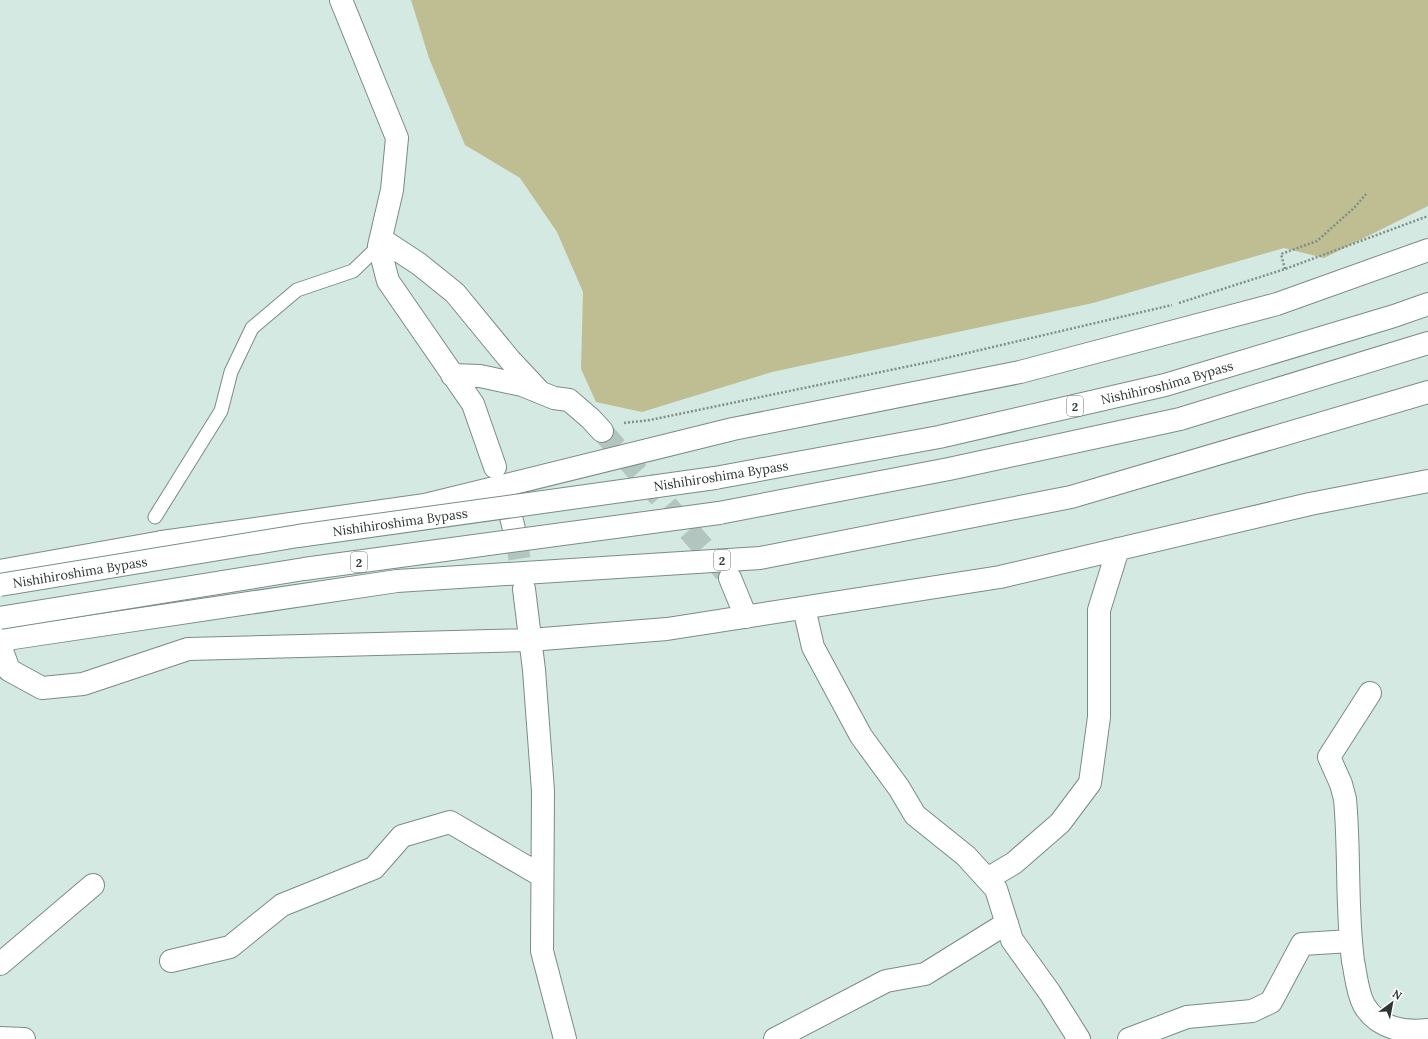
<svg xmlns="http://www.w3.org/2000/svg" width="1428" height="1039" viewBox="0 0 1428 1039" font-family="Lora,serif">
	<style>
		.green { fill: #bfbe93 }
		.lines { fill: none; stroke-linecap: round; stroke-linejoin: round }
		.minor-tunnel { stroke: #b2c5be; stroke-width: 22; stroke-dasharray: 22 11; stroke-linecap: butt }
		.service-casing { stroke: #798d85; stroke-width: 15 }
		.minor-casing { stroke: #798d85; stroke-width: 24 }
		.trunk-casing { stroke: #798d85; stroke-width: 24 }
		.motorway-casing { stroke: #798d85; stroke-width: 24 }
		.path { stroke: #808f8a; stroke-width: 2.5; stroke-dasharray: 2 2; stroke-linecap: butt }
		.service { stroke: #fff; stroke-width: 13 }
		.minor { stroke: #fff; stroke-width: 22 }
		.trunk { stroke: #fff; stroke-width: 22 }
		.motorway { stroke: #fff; stroke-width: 22 }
		.motorway-bridge-casing { stroke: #798d85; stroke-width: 24; stroke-linecap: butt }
		.motorway-bridge { stroke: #fff; stroke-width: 22 }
		.labels { text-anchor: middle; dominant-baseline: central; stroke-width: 3; stroke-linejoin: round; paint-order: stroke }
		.shield { fill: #fff; stroke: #6c7270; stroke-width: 1 }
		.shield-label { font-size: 12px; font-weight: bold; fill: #2d3633 }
		.street-label { font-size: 13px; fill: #2d3633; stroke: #fff }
	</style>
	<rect width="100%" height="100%" fill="#d3e9e1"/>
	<path class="green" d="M411,0h1017v206l-104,52 -40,-10 -191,55 -321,69 -130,40 -46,-10 -15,-33 2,-77 -26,-60 -37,-54 -55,-33 -36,-87z"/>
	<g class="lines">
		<path class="minor-tunnel" d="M602,431l123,141
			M516,537l8,52"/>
		<defs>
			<path id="service" d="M155,517l66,-106 10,-39 21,-44 45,-38 56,-19 26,-25"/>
			<path id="minor" d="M341,0l56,138 -5,52 -13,56 9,35 85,123 22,63
				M381,239l38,25 36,29 55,67 29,31
				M452,375l28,1 42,9 32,13 15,2 22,19 11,12
				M510,513l6,24
				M730,578l16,39
				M524,589l10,81 9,121 -1,160 23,88
				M804,608l9,39 48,89 38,52 16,27 51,41 30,33 16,51 38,53 29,46
				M0,645l9,25 33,18 41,-4 105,-35 342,-9 137,-11 333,-52 310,-73 118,-23
				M1370,693l-41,64 12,27 4,15c5,54 1,108 8,162 3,14 4,31 11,44 13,23 40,28 64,25
				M987,879l27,-16 46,-40 30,-40 9,-66v-107l19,-61
				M171,961l59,-14 52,-42 92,-37 28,-32 48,-14 92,54
				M0,964l93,-79
				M0,1038l24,1
				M775,1039l111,-58 39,-7 82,-51
				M1129,1039l58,-22 65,-6 19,-9 31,-58 49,-3"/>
			<path id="trunk" d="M0,571l162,-29"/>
			<g id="motorway">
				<path id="s1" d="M715,478l224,-41 226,-52 229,-69 34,-12"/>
				<path d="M719,513l230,-44 231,-50 248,-76"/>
				<path d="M162,542l263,-37 308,-76 287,-57 257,-68 151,-54"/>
				<path d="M0,640l397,-59 363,-23 311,-61 357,-105"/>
			</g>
		</defs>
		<use href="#service" class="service-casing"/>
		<use href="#minor" class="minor-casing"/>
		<use href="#trunk" class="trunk-casing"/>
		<use href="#motorway" class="motorway-casing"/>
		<path class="path" d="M1285,269l-4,-15 36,-13 38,-34 11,-13
			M1179,303l106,-34 143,-53
			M624,423l26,-3 279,-58 243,-57"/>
		<use href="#service" class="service"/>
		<use href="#minor" class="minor"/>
		<use href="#trunk" class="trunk"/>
		<use href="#motorway" class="motorway"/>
		<defs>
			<g id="motorway-bridge">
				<path id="s2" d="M0,585l298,-49 417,-58"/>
				<path d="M0,618l304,-49 415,-56"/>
			</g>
		</defs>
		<use href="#motorway-bridge" class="motorway-bridge-casing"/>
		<use href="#motorway-bridge" class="motorway-bridge"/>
	</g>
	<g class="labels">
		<g class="shield">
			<rect x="1067" y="396" width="16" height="20" rx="3"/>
			<rect x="714" y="550" width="16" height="20" rx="3"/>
			<rect x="351" y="552" width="16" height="20" rx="3"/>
		</g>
		<g class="shield-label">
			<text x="1075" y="406">2</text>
			<text x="722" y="560">2</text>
			<text x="359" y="562">2</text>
		</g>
		<g class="street-label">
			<text stroke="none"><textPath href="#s1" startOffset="462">Nishihiroshima Bypass</textPath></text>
			<text transform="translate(721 476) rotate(-9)">Nishihiroshima Bypass</text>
			<text stroke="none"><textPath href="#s2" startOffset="405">Nishihiroshima Bypass</textPath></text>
			<text stroke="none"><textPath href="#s2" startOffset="81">Nishihiroshima Bypass</textPath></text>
		</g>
	</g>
	<g transform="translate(1392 1003) rotate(32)" stroke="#ffffff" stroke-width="3" paint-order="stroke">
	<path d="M0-3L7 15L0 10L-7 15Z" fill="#2d3633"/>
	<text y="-6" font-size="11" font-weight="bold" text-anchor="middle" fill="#2d3633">N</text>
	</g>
</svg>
